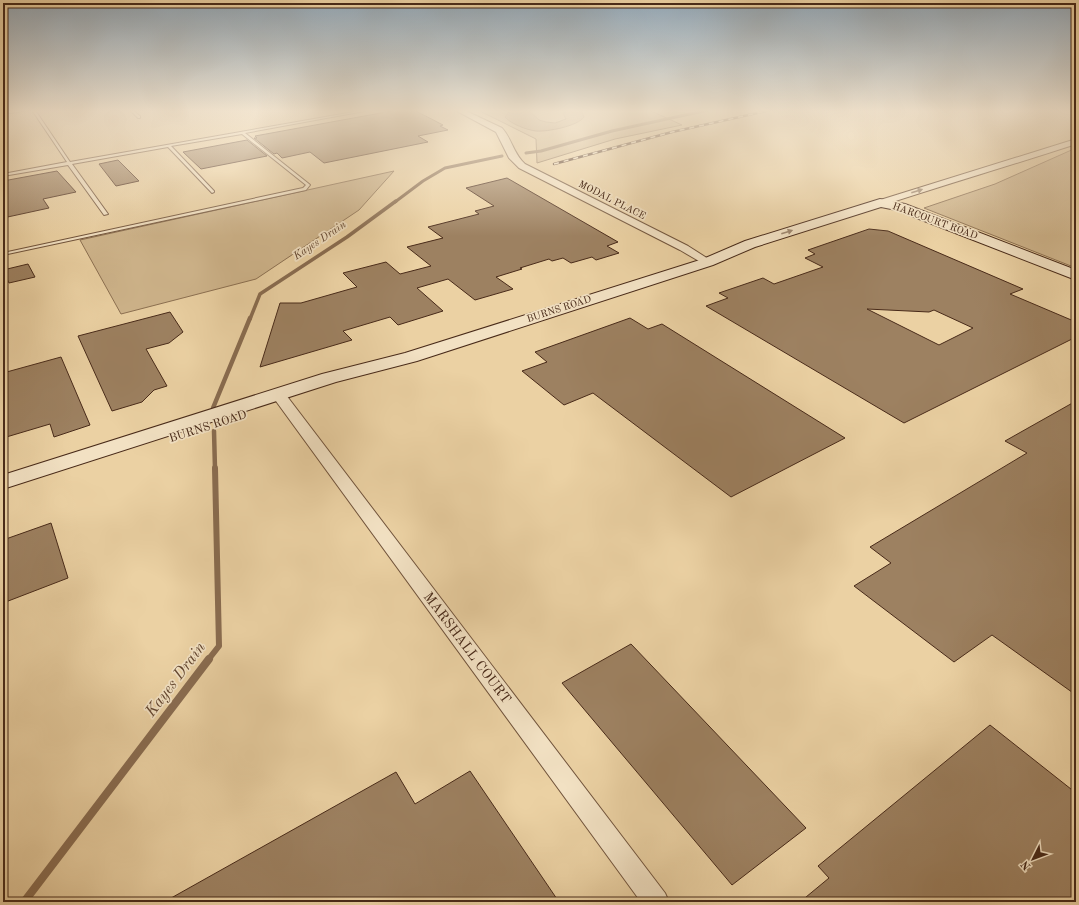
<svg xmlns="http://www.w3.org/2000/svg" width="1079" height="905" viewBox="0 0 1079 905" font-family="'Old Standard TT',serif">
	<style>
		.green { fill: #cfb58c; stroke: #8c7052 }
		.water { fill: #b49874; stroke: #896c50 }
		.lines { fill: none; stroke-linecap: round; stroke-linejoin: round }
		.stream-far4 { stroke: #896c50; stroke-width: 3 }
		.stream-far3 { stroke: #896c50; stroke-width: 3.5 }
		.stream-far2 { stroke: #896c50; stroke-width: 4.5 }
		.stream-far1 { stroke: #896c50; stroke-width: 6 }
		.stream { stroke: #896c50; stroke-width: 8 }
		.building { fill: #9d8161; stroke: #482a19; fill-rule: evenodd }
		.lane-casing { stroke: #71543c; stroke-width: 2 }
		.street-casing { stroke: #71543c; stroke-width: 2 }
		.secondary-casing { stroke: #482a19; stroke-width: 2 }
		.lane { fill: #f2e1c3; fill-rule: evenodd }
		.street { fill: #f2e1c3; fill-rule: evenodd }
		.secondary { fill: #f2e1c3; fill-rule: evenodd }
		.rail-casing { stroke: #482a19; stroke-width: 2.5 }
		.rail { stroke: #f2e1c3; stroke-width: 1.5; stroke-dasharray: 5; stroke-linecap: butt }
		.oneway { fill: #9d866e }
		.labels { text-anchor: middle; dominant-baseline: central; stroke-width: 3.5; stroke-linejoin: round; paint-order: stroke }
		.far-street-label { font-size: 10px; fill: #482a19; stroke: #f2e1c3 }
		.far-water-label { font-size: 11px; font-style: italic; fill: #634630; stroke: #f2e1c3 }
		.street-label { font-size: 12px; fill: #482a19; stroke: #f2e1c3 }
		.near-street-label { font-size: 14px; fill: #482a19; stroke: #f2e1c3 }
		.near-water-label { font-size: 16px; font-style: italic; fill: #634630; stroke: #f2e1c3 }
	</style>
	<rect width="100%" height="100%" fill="#ebd1a3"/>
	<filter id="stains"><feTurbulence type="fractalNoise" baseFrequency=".005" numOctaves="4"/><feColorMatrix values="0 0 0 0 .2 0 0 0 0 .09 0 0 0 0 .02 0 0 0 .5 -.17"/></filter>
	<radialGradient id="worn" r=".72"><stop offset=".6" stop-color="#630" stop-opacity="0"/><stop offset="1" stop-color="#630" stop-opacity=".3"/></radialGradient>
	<path class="green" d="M478,110h171l33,15 -67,14 -78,24 -1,-24z
		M1076,148v120l-152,-60 71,-24z
		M394,171l-35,39 -103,69 -135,35 -41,-74z"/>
	<path class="water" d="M507,110h21l11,10 7,2 9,1 11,-4 -3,-6 3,-2 -1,-1h16l3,7c-6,9 -37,15 -48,14 -9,-1 -25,-7 -31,-14l4,-5z"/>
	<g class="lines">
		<path class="stream-far4" d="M526,153l15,-2 71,-20 96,-21
			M395,202l28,-21 22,-13 57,-12"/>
		<path class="stream-far3" d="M250,319l10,-25 87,-57 49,-36"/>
		<path class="stream-far2" d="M213,408l37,-90
			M214,431l1,38"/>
		<path class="stream-far1" d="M208,660l11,-14 -4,-178"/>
		<path class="stream" d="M24,902l185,-243"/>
	</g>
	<path class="building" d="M397,110h17l29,15 -3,1 8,4 -30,6 10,6 -104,21 -14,-11 -28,6 -5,-5 -3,1 -20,-16h3l-2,-2z
		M247,140l20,16 -66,13 -18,-17z
		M118,160l21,21 -23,5 -17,-22z
		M57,171l19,21 -33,7 6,9 -46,10v-37z
		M507,178l111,64 -11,4 12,7 -23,7 -4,-3 -21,6 -8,-5 -11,3 -3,-2 -29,9 2,1 -26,8 17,12 -38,11 -27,-21 -31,9 26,23 -45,14 -8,-8 -47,14 9,9 -92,27 20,-64h21l56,-16 -14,-14 43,-11 14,12 31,-8 -24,-19 36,-9 -15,-11 51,-13 -4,-3 19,-5 -28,-18z
		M869,229l19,2 135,58 -13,5 66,28v15l-172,86 -198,-117 22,-8 -9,-5 44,-15 11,6 49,-17 -18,-9 10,-4 -7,-4zM867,309l62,3 5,-2 39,18 -34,17z
		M28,264l7,13 -26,6 -6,-13z
		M170,312l13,20 -14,11 -23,6 21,37 -13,4 -12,12 -30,9 -34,-75z
		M630,318l18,11 14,-5 183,114 -114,59 -138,-104 -29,12 -42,-34 25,-9 -12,-10z
		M61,357l29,68 -36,12 -4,-13 -47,14v-65z
		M1076,401v294l-84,-60 -38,27 -100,-76 37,-23 -21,-16 157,-94 -22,-12z
		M51,523l17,55 -65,25v-63z
		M631,644l175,184 -74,57 -170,-202z
		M990,725l86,68v109h-276l29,-24 -11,-12z
		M470,771l89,131h-395l232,-130 19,32z"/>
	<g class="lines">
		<defs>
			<path id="lane" d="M24,110h6l-27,4v-2z
				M32,110h3l35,52 295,-52h5l-125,23 64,51 1,1 -4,5 -303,65v-2l300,-65 3,-3 -64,-51 -71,12 43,45v1l-2,1 -44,-46 -96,17 36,50 -4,1 -36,-50 -65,11v-2l64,-12z
				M130,110h2l8,6v2h-2z"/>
			<path id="street" d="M455,110h9l38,18c10,11 11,25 23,36l163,82 25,16 -5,3 -4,-1 -24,-14 -161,-82 -10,-10 -13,-26z
				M1076,139v5c-64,21 -129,40 -193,61h-6l-2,-2 2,-2z
				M278,390l5,1 382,502 4,9h-28l-368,-505 -2,-3 2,-3z"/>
			<path id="secondary" d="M880,199l25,5 171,66v10l-180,-70 -15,-3 -126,40 -42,18 -296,96 -81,21 -333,107v-14l319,-101 83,-21 298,-94 42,-18z"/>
		</defs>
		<use href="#lane" class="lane-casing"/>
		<use href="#street" class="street-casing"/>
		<use href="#secondary" class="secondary-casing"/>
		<use href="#lane" class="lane"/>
		<use href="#street" class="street"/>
		<use href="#secondary" class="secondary"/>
		<defs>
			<path id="rail" d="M554,164l118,-32 99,-22"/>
		</defs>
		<use href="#rail" class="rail-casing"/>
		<use href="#rail" class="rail"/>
	</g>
	<defs><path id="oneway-solid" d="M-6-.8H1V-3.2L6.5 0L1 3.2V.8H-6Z"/></defs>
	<g class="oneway">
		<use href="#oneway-solid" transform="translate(917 191) rotate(-18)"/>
		<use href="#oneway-solid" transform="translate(787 232) rotate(-18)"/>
	</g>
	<linearGradient id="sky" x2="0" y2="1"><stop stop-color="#93a9ba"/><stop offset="0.47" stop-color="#f6ead6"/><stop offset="1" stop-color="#f6ead6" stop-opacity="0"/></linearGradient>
	<rect width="1079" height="236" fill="url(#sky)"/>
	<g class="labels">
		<g class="far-street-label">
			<text transform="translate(612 200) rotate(27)">MODAL PLACE</text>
			<text transform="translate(935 221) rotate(20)">HARCOURT ROAD</text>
			<text transform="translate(559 309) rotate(-18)">BURNS ROAD</text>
		</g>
		<g class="far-water-label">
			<text transform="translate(320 241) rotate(-34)">Kayes Drain</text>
		</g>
		<g class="street-label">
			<text transform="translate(208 427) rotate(-18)">BURNS ROAD</text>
		</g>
		<g class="near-street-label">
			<text transform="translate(467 648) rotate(53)">MARSHALL COURT</text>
		</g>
		<g class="near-water-label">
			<text transform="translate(176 680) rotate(-53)">Kayes Drain</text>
		</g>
	</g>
	<rect width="1079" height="905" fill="none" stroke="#ebd1a3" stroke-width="16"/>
	<rect x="4" y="4" width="1071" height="897" fill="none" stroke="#482a19" stroke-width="2"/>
	<rect x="8" y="8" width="1063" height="889" fill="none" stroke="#482a19"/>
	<g transform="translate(1033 859) rotate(228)" stroke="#f2e1c3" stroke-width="3" paint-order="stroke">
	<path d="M0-3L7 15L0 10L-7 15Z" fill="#482a19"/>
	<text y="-6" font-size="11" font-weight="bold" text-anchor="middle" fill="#482a19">N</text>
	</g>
	<rect width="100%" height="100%" filter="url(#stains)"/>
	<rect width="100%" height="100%" fill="url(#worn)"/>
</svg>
